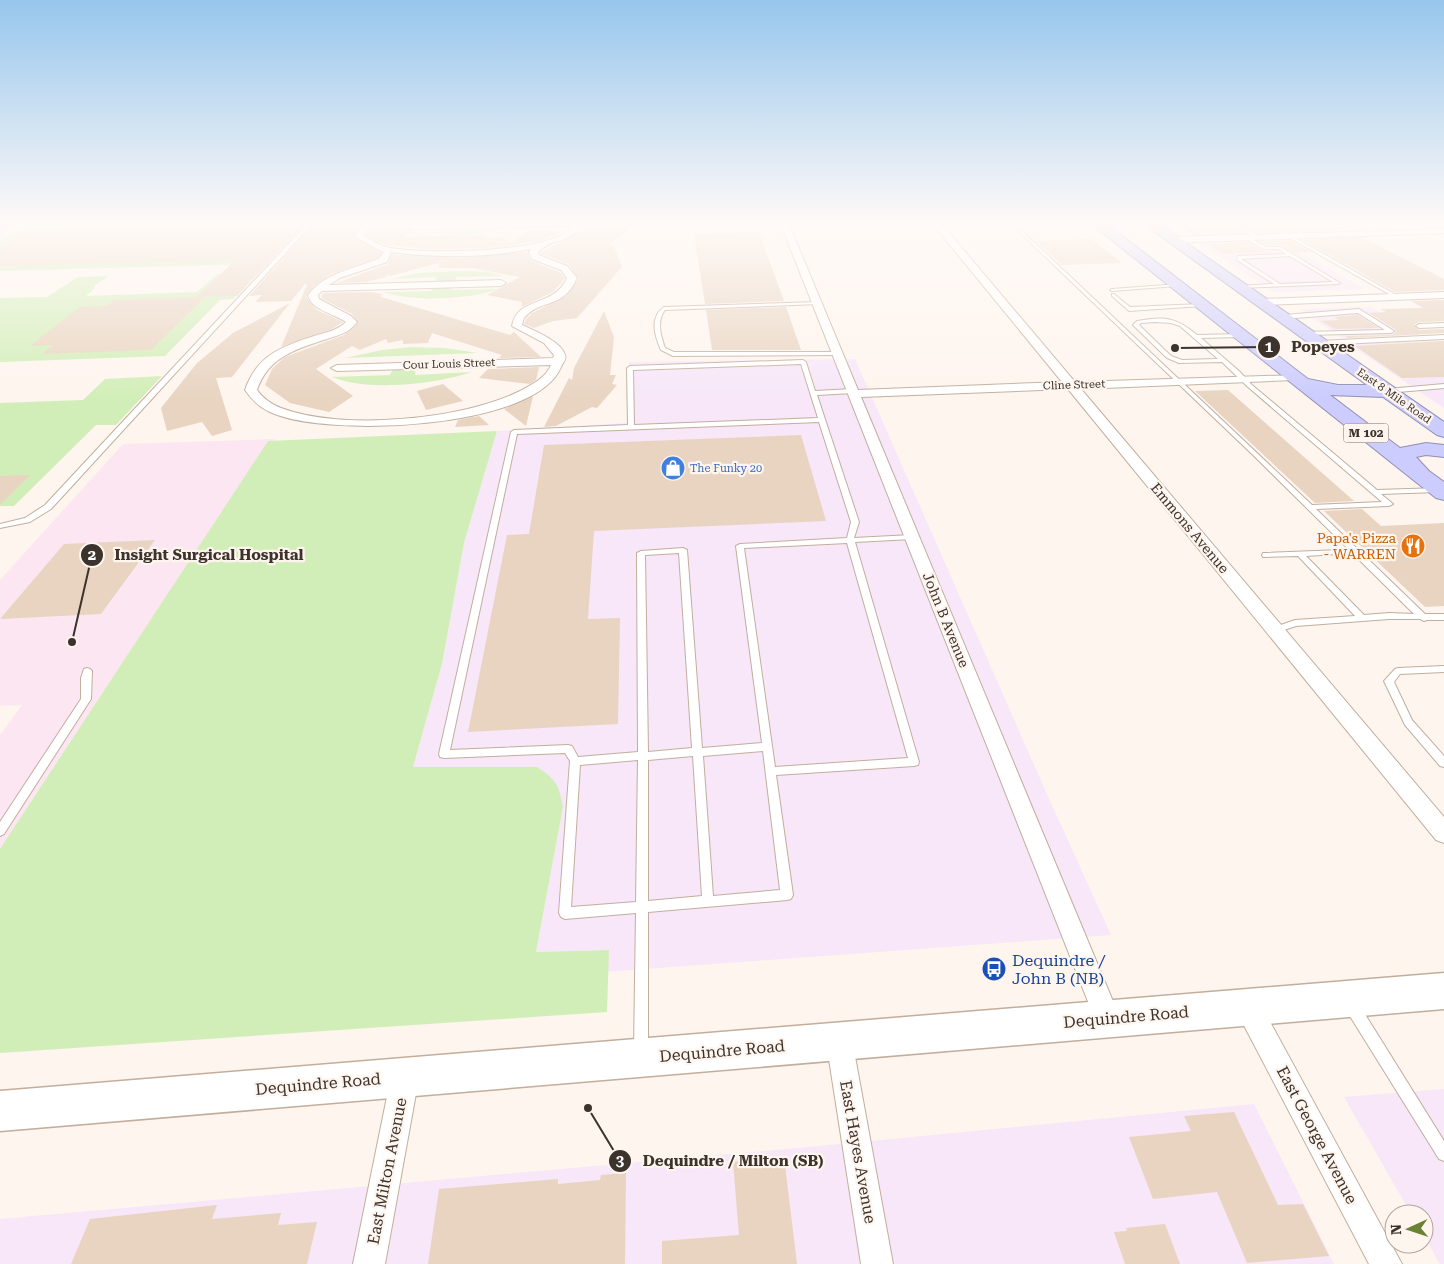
<svg xmlns="http://www.w3.org/2000/svg" width="1444" height="1264" viewBox="0 0 1444 1264" font-family="'Roboto Serif',serif">
	<style>
		.commercial { fill: #f7e7f9 }
		.medical { fill: #fce6f2 }
		.green { fill: #d2eeb8 }
		.building { fill: #e8d4c1 }
		.lines { fill: none; stroke-linecap: round; stroke-linejoin: round }
		.service-casing { stroke: #c2ae9c; stroke-width: 2 }
		.minor-casing { stroke: #c2ae9c; stroke-width: 2 }
		.secondary-casing { stroke: #c2ae9c; stroke-width: 3 }
		.trunk-casing { stroke: #918fb4; stroke-width: 2 }
		.path { stroke: #b3aaa3; stroke-width: 2; stroke-dasharray: 1 1; stroke-linecap: butt }
		.service { fill: #fff; fill-rule: evenodd }
		.minor { fill: #fff; fill-rule: evenodd }
		.secondary { fill: #fff; fill-rule: evenodd }
		.trunk { fill: #ccccfe; fill-rule: evenodd }
		.labels { text-anchor: middle; dominant-baseline: central; stroke-width: 4.5; stroke-linejoin: round; paint-order: stroke }
		.far-street-label { font-size: 11px; fill: #3b332c; stroke: #fef5ee }
		.far-shop-label { font-size: 11px; fill: #366cbe; stroke: #fef5ee; text-anchor: start }
		.shield { fill: #fef5ee; stroke: #766d66; stroke-width: 1 }
		.shield-label { font-size: 12px; font-weight: bold; fill: #3b332c }
		.street-label { font-size: 14px; fill: #3b332c; stroke: #fef5ee }
		.food-label { font-size: 14px; fill: #c56008; stroke: #fef5ee; text-anchor: end }
		.near-transit-label { font-size: 16px; fill: #164399; stroke: #fef5ee; text-anchor: start }
		.near-street-label { font-size: 16px; fill: #3b332c; stroke: #fef5ee }
		.leader { fill: none; stroke: #3b332c; stroke-width: 2 }
		.callout-dot { fill: #3b332c; stroke: #fef5ee; stroke-width: 2 }
		.mark-label { font-size: 15px; text-anchor: middle; font-weight: bold; fill: #fff }
		.callout-label { font-size: 15px; text-anchor: middle; font-weight: bold; fill: #3b332c; stroke: #fef5ee; stroke-width: 4.5; stroke-linejoin: round; paint-order: stroke }
	</style>
	<rect width="100%" height="100%" fill="#fef5ee"/>
	<path class="commercial" d="M1282,242l83,47 -91,3 -74,-48z
		M1371,307l48,28 -77,3 -42,-29z
		M1444,341v67l-95,-64z
		M855,359l191,433 65,143 -507,37 5,-22 -73,2 27,-145 -26,-40h-124l29,-103 22,-121 33,-112 131,-8 1,-61z
		M1444,1089v175h-4l-16,-28v-22h-13l-67,-117z
		M1254,1104l80,160h-1334v-45l809,-72z"/>
	<path class="medical" d="M275,439l-275,426v-130l22,-30 -22,1v-126l123,-136z"/>
	<path class="green" d="M191,222h102l-39,42 -254,7v-30l23,-14z
		M461,227h19l-1,3 38,-1 -53,6 -40,-2 35,-3z
		M461,271l27,1 14,4 -45,1 -3,4 -19,1 1,-5 -46,2 29,-6z
		M218,274h38l-23,25 -13,1 -55,56 -165,6v-64l47,-1 31,-20 31,-1 -14,9 -1,4 -8,7 111,-4z
		M433,286h20l-2,4 47,-1c-29,11 -86,13 -115,3l48,-1z
		M411,347l34,1 33,5 -133,5 37,-8z
		M395,369h21l-1,6 57,-3c-37,12 -103,20 -140,5l58,-2 2,-4z
		M162,376l-46,49h-20l-82,81h-14v-103l83,-3 22,-21z
		M497,431l-33,112 -22,121 -29,103h124c19,12 22,18 26,40l-27,145 73,-2 -2,62 -607,41v-204l268,-408z"/>
	<path class="building" d="M358,222h5l-8,10v6l26,15 -2,4 -48,17 -17,12 -8,10 3,5 8,9 26,12 -11,7 -51,18 26,-62 -2,-1 -14,17 -36,1 7,-7 -13,1 65,-72z
		M377,222h50l-18,1 -3,5 7,3 -11,6 83,-2 3,4 12,-3 12,7 19,-14 32,3 -23,8 -26,5 -29,3 -58,1 -41,-4 -19,-9 -1,-2z
		M1175,222h53l16,11 -51,2z
		M1240,222h92l15,8 -91,3z
		M637,223l-27,21 3,1 9,22 -45,51 -24,3 -19,7 -10,-4 2,-5 6,-6 34,-17 13,-17 -11,-15 -28,-11 38,-20 8,1 -1,-9z
		M281,224l-1,1h24l-67,71 -40,1 38,-37 -235,6v-17l30,-18z
		M759,232l25,69 -79,3 -11,-70z
		M1363,238l81,41v11l-49,2 -92,-52z
		M1092,239l30,24 -60,2 -26,-24z
		M1290,241l21,11 -17,1 -12,-8h-16l-6,-3z
		M1248,242l14,9 18,1 -57,2 -16,-10z
		M527,252l4,9 29,11 5,6 -12,14 -31,15v-5l-35,-7 33,-18 -48,-9h-33v-5l-49,13 -4,-1v2l-20,5 -30,1 52,-19 4,-10 69,4z
		M371,292l11,2 -1,3 129,38 4,-3 27,25 -42,1 3,-3 -70,-22 -4,10 -25,1v-4l-15,3 -2,-4 -26,11 -8,-4 -36,23 37,27 -24,16 -39,-9 -25,-18 7,-16 13,-12 59,-22 14,-12 -6,-9 -31,-16 2,-5z
		M205,297l-54,53 -109,4 11,-9 -23,1 50,-39 26,-1 8,-6z
		M1444,300v21l-25,1 -5,3 5,5 25,-1v4l-96,5 -3,-2 47,-1 4,-3 -1,-3 -26,-16 17,-1 -6,-3 43,-1 -12,-7z
		M290,303l-58,74 -16,1 16,52 -20,6 -10,-14 -35,9 -6,-23 36,-45 36,-30z
		M786,307l15,43h-89l-6,-40z
		M604,311l10,26 -4,38h6l-4,9 5,1 -20,23 -5,-1 -36,19 -12,1 25,-49 3,2 2,-12z
		M1358,315l21,13 -44,1 -14,-8 18,-1 -5,-3z
		M1444,341v36l-42,1 -47,-32z
		M539,367l-3,13 -6,4 -51,-6 9,-9z
		M443,384l20,17 -37,9 -9,-19z
		M1228,390l126,111 -39,2 -120,-112z
		M533,396l-7,30 -22,-17z
		M479,416l10,9 -34,2 3,-7z
		M801,435l25,86 -232,10 -6,88 32,-1 -2,106 -150,8 39,-197 22,-1 15,-89z
		M30,475l-30,30v-29z
		M1362,509l19,17 63,-3v83l-19,1 -101,-96z
		M155,540l-54,74 -101,5 64,-75z
		M1234,1112l44,93 25,-1 26,52 -82,7 -30,-71 -64,7 -24,-62 62,-6 -7,-15z
		M784,1157l13,107h-135v-23l77,-6 -6,-73z
		M626,1173l-1,91h-197l11,-75 119,-10v5l42,-4 1,-5z
		M217,1205l-5,14 69,-6 -3,12 39,-3 -10,42h-236l19,-45z
		M1165,1224l15,40h-55l-11,-32 13,-1 -1,-3z"/>
	<g class="lines">
		<defs>
			<path id="service" d="M0,222h2v1l-2,1z
				M11,222h5l-16,10v-3z
				M309,222h5l-263,287 -21,13 -30,6v-4l25,-6 20,-13z
				M980,222l30,3 60,-1 -1,2 -50,2 293,277 70,-3 -134,-115 -26,-25 -43,1 -12,-5 -33,-32 -1,-1 4,-4c28,-5 39,-4 60,14l45,-1 1,1 -3,2 -39,1 38,33 13,14 125,105 63,-2 1,2 -4,2 -56,2 12,10 -4,2 -73,3 109,105h19v6h-17l-3,1 -4,-2h-31l-93,7 -21,7 -3,-1 -1,-2 1,-2 23,-8 60,-4 -57,-60 -35,1 -1,-2 1,-2h3l75,-3 1,2 -1,2h-3l-32,2 58,59 25,-2 25,1 -162,-160 -237,-226 -26,-2zM1155,322l16,1 9,3 38,33 -36,1 -11,-4 -32,-31 2,-2z
				M1230,222h6l23,15 -3,1z
				M1288,235h2l110,62 -4,1 -108,-61z
				M1246,236l20,11h15l59,36 -2,1 -100,4v-1l2,-1 34,-2 -37,-24 1,-4 48,-2 -8,-5h-15l-18,-11zM1290,256l43,26 -53,2 -39,-25z
				M1179,284v2h-2l-65,5 -2,-1 2,-1z
				M1114,294l16,13 72,-3 2,1 -2,1 -73,5 -17,-15v-2z
				M817,302h2v2l-154,6c-9,11 -4,26 0,38l9,4h164l2,1v2l-167,1 -12,-6c-6,-13 -12,-33 3,-43z
				M1359,309l35,22 -3,2 -86,2 -3,-2 1,-1 82,-2 -27,-17 -75,6 -3,-2 3,-2z
				M1444,323v4l-25,1 -3,-2 3,-2z
				M1444,335v4l-125,6 -3,-2 3,-2z
				M803,360l3,2 9,29 38,-2 3,2 -3,2 -36,2 42,127 -5,16 58,-3 4,2 -4,2 -57,3 64,220 -1,3 -4,1 -138,9 17,120 -2,4 -4,1 -139,12v138l-2,5 -5,2 -5,-2 -2,-5 2,-137 -71,6 -4,-2 -2,-4 11,-152 -5,-8 -121,5 -4,-1 -1,-3 72,-322 3,-2 114,-5 -1,-57 3,-2zM801,364l17,54 -184,7 -1,-55zM819,422l32,100 -4,16 -107,6 -4,2 26,197 -60,5 -15,-198 -4,-2 -42,3 -4,2 1,199 -60,5 -6,-11 -4,-1 -118,5 67,-316zM847,543l61,215 -133,9 -31,-219zM679,553l13,195 -44,4 -3,-197zM763,751l17,139 -67,6 -10,-140zM693,756l9,140 -54,5v-141zM638,760l-2,142 -65,5 9,-142z
				M1444,384v4l-57,5 -3,-2 3,-2z
				M1444,666v6l-44,2 -6,8 18,38 32,36v11l-4,-1 -35,-41 -21,-44 11,-12 3,-1z
				M87,668l3,1 2,2 -1,28 -87,135 -4,2v-14l81,-123v-21l3,-9z
				M1353,1001l5,2 86,138v20l-5,-2 -91,-146 -2,-5 2,-5z"/>
			<path id="minor" d="M366,222h9l-11,11 1,4c7,3 14,8 21,10 34,8 167,7 188,-21l-162,3 -4,-2 1,-2 175,-3c-11,22 -32,15 -46,30l1,3 28,11 10,12c-14,32 -36,20 -53,40l-2,7c11,5 40,17 43,30 2,5 -2,7 -4,12 -25,63 -236,71 -291,45 -11,-5 -18,-12 -25,-22 12,-36 39,-44 72,-55 11,-3 21,-5 29,-13 -11,-8 -35,-12 -38,-27 18,-23 46,-26 72,-37l3,-6 -26,-14 -1,-5zM531,249l-2,3 3,7 29,11 6,8c-13,30 -50,18 -55,48l32,17 10,12 -1,3 -216,7 -6,3 6,3 214,-6c-5,13 -20,20 -31,26 -58,29 -178,40 -239,17 -10,-4 -18,-10 -24,-18 11,-33 39,-41 70,-51 12,-4 22,-6 30,-17l-6,-6 -32,-17 -1,-4 4,-4 179,-5 5,-3 -5,-3 -172,5 11,-7 47,-16 4,-10c46,6 95,6 140,-3z
				M780,222h8l70,168 204,-8 -131,-160h9l135,160 223,-7 2,2 -2,2 -4,1 -213,9 363,428v26l-8,-3 -368,-451 -207,8 259,621 -4,9 -9,4 -9,-4z
				M1444,229v4l-271,10 -4,-3 4,-3z
				M1444,292v6l-183,7 -5,-3 5,-3z
				M1248,994l9,4 145,266h-33l-130,-248 -4,-9 4,-9z
				M839,1027l9,4 4,9 41,224h-32l-35,-224 4,-9z
				M405,1063l10,4 4,10 -34,187h-32l38,-187 4,-10z"/>
			<path id="secondary" d="M1444,973v36l-1444,122v-40z"/>
			<path id="trunk" d="M1089,222h15l204,157 30,6h29l-226,-163h15l288,200v15l-7,-2 -54,-38 -53,-2 70,53 26,-5 18,2v12l-18,-2 -10,2 13,14 15,11v18l-8,-2z"/>
		</defs>
		<use href="#service" class="service-casing"/>
		<use href="#minor" class="minor-casing"/>
		<use href="#secondary" class="secondary-casing"/>
		<use href="#trunk" class="trunk-casing"/>
		<path class="path" d="M28,227l8,-5"/>
		<use href="#service" class="service"/>
		<use href="#minor" class="minor"/>
		<use href="#secondary" class="secondary"/>
		<use href="#trunk" class="trunk"/>
	</g>
	<linearGradient id="sky" x2="0" y2="1"><stop stop-color="#97c6ed"/><stop offset="0.56" stop-color="#fffaf7"/><stop offset="1" stop-color="#fffaf7" stop-opacity="0"/></linearGradient>
	<rect width="1444" height="399" fill="url(#sky)"/>
	<defs>
		<symbol id="shop-disc" viewBox="-11 -11 22 22"><circle r="9.5" fill="#3f7fe0" stroke="#fef5ee"/><path d="M-5-2.5h2.3a2.7 3.5 0 0 1 5.4 0H5L5.5 6h-11ZM-1.5-2.5h3a1.5 2.3 0 0 0-3 0Z" fill="#fff"/></symbol>
		<symbol id="restaurant-disc" viewBox="-11 -11 22 22"><circle r="9.5" fill="#e8710a" stroke="#fef5ee"/><path d="M-5-6h1v4h1v-4h1v4h1v-4h1v5L-1.5 .5V6h-2V.5L-5-1ZM5-6V6H3V1.5H1.5Q1.5-4 5-6Z" fill="#fff"/></symbol>
		<symbol id="bus-disc" viewBox="-11 -11 22 22"><circle r="9.5" fill="#1a4fb4" stroke="#fef5ee"/><path d="M-5-6H5V4H4V6H2V4H-2V6H-4V4H-5ZM-3.5-4V0h7V-4ZM-3.5 1.2v1.5H-2V1.2ZM2 1.2v1.5H3.5V1.2Z" fill="#fff"/></symbol>
	</defs>
	<g fill-rule="evenodd">
		<use href="#shop-disc" x="659" y="454" width="28" height="28"/>
		<use href="#restaurant-disc" x="1399" y="532" width="28" height="28"/>
		<use href="#bus-disc" x="980" y="955" width="28" height="28"/>
	</g>
	<g class="labels">
		<g class="far-street-label">
			<text transform="translate(449 364) rotate(-2)">Cour Louis Street</text>
			<text transform="translate(1074 385) rotate(-2)">Cline Street</text>
			<text transform="translate(1394 396) rotate(35)">East 8 Mile Road</text>
		</g>
		<g class="far-shop-label">
			<text x="690" y="468">The Funky 20</text>
		</g>
		<rect class="shield" x="1343.5" y="423.5" width="45" height="19" rx="4"/>
		<g class="shield-label">
			<text x="1366" y="433">M 102</text>
		</g>
		<g class="street-label">
			<text transform="translate(1190 528) rotate(50)">Emmons Avenue</text>
			<text transform="translate(946 620) rotate(68)">John B Avenue</text>
		</g>
		<g class="food-label">
			<text x="1396" y="538">Papa's Pizza<tspan x="1396" dy="16">- WARREN</tspan></text>
		</g>
		<g class="near-transit-label">
			<text x="1012" y="960">Dequindre /<tspan x="1012" dy="18">John B (NB)</tspan></text>
		</g>
		<g class="near-street-label">
			<text transform="translate(1126 1017) rotate(-5)">Dequindre Road</text>
			<text transform="translate(722 1051) rotate(-5)">Dequindre Road</text>
			<text transform="translate(318 1084) rotate(-5)">Dequindre Road</text>
			<text transform="translate(1317 1135) rotate(62)">East George Avenue</text>
			<text transform="translate(858 1152) rotate(80)">East Hayes Avenue</text>
			<text transform="translate(387 1171) rotate(-79)">East Milton Avenue</text>
		</g>
	</g>
	<path class="leader" d="M1175 348L1269 347M72 642L92 555M588 1108L620 1161"/>
	<g class="callout-dot">
		<circle cx="1175" cy="348" r="5"/>
		<circle cx="72" cy="642" r="5"/>
		<circle cx="588" cy="1108" r="5"/>
		<circle cx="1269" cy="347" r="12"/>
		<circle cx="92" cy="555" r="12"/>
		<circle cx="620" cy="1161" r="12"/>
	</g>
	<g class="mark-label">
		<text x="1269" y="352">1</text>
		<text x="92" y="560">2</text>
		<text x="620" y="1166">3</text>
	</g>
	<g class="callout-label">
		<text x="1323" y="352">Popeyes</text>
		<text x="209" y="560">Insight Surgical Hospital</text>
		<text x="733" y="1166">Dequindre / Milton (SB)</text>
	</g>
	<g transform="translate(1409 1229) rotate(267)"><circle r="24" fill="#fef5ee" stroke="#b0a7a0"/>
	<path d="M0-4L9 19L0 12L-9 19Z" fill="#698235"/>
	<text y="-8" font-size="14" font-weight="bold" text-anchor="middle" fill="#3b332c">N</text>
	</g>
</svg>
